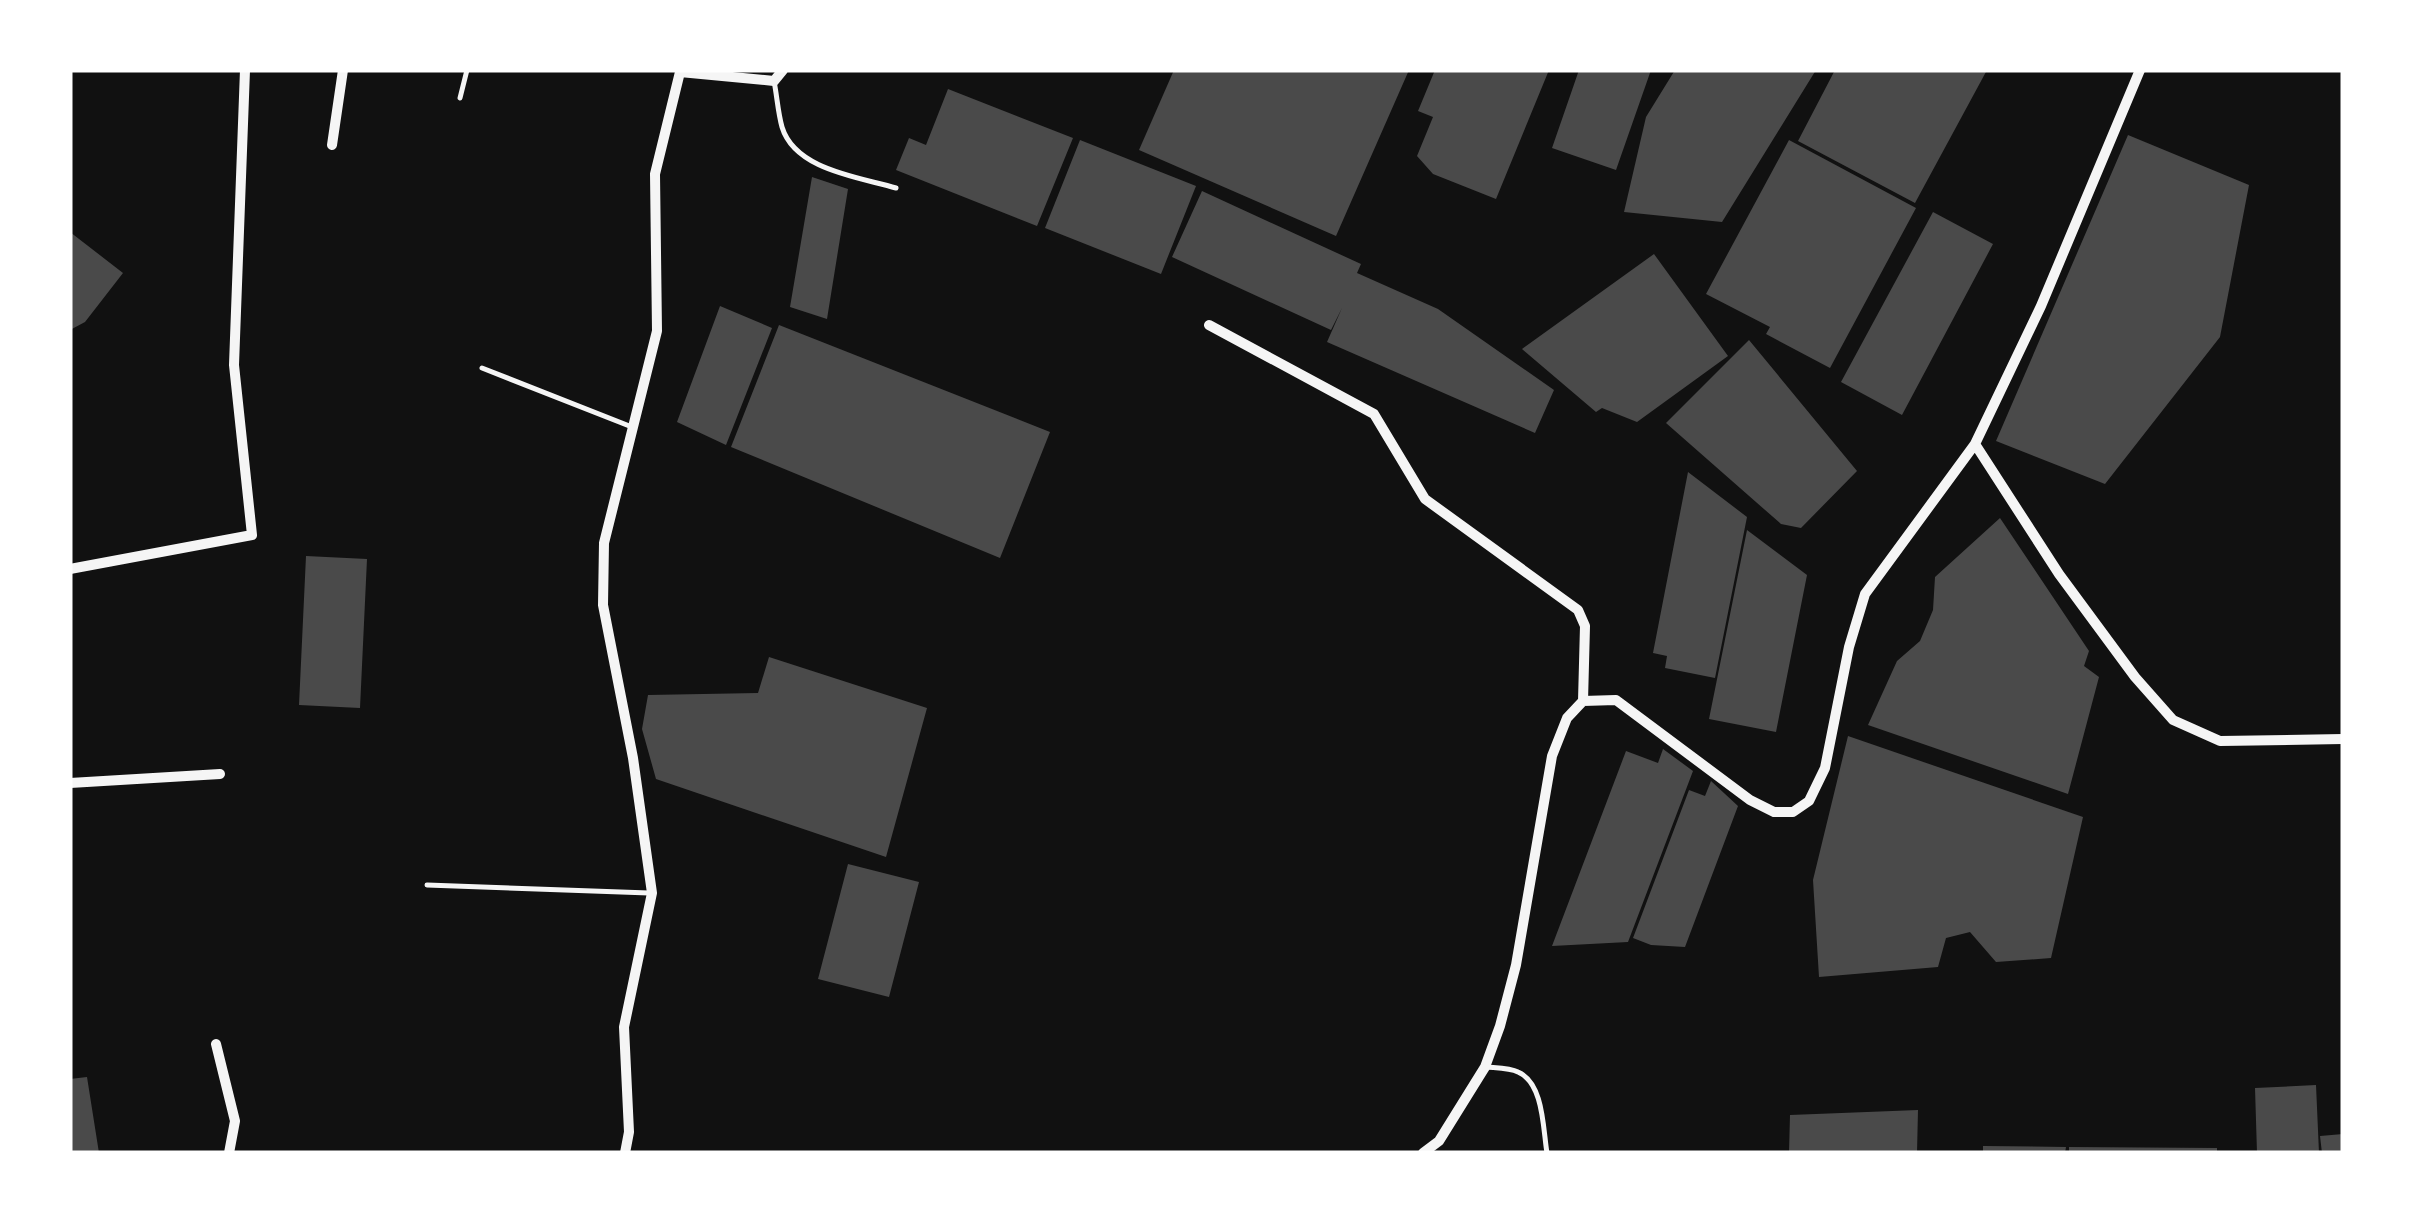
<svg xmlns="http://www.w3.org/2000/svg" width="2413" height="1223" viewBox="0 0 2413 1223" font-family="'Times New Roman',serif">
	<style>
		.building { fill: #4a4a4a }
		.lines { fill: none; stroke-linecap: round; stroke-linejoin: round }
		.service { stroke: #f5f5f5; stroke-width: 5 }
		.minor { stroke: #f5f5f5; stroke-width: 10 }
	</style>
	<rect width="100%" height="100%" fill="#111"/>
	<path class="building" d="M1174,70h235l-73,166 -197,-86z
		M1435,70h114l-53,129 -63,-25 -16,-18 16,-39 -15,-6z
		M1579,70h72l-35,100 -64,-22z
		M1675,70h141l-94,152 -98,-10 22,-95z
		M1835,70h152l-72,133 -117,-62z
		M948,89l125,49 -36,88 -141,-56 13,-32 17,7z
		M2128,135l121,50 -29,152 -115,147 -109,-43z
		M1080,140l116,46 -35,88 -116,-46z
		M1789,140l127,68 -86,160 -64,-34 4,-7 -64,-33z
		M812,177l36,12 -21,130 -37,-12z
		M1202,191l159,73 -4,9 81,36 116,81 -19,43 -208,-91 15,-34 -11,22 -159,-73z
		M1933,212l60,32 -91,171 -61,-33z
		M70,232l53,41 -38,49 -15,8z
		M1654,254l74,102 -91,66 -35,-14 -6,4 -74,-63z
		M720,306l52,22 -46,117 -49,-23z
		M779,325l271,107 -50,126 -269,-111z
		M1749,340l108,131 -56,57 -20,-4 -115,-101z
		M1688,472l59,45 -32,161 -50,-10 2,-12 -14,-3z
		M2000,518l89,133 -5,15 15,11 -31,117 -200,-69 29,-64 23,-20 13,-31 2,-33z
		M1747,530l60,45 -31,157 -67,-13z
		M306,556l61,3 -7,149 -61,-3z
		M769,657l158,51 -41,149 -230,-78 -14,-50 6,-34 110,-2z
		M1848,736l235,81 -32,141 -55,4 -26,-30 -24,6 -8,29 -119,10 -6,-97z
		M1663,749l30,22 -65,171 -76,4 74,-195 32,12z
		M1711,781l27,25 -53,141 -34,-2 -18,-7 56,-148 16,6z
		M848,864l71,18 -30,115 -71,-18z
		M87,1077l12,76h-29v-74z
		M2316,1085l3,68h-62l-2,-65z
		M1918,1110l-1,43h-128l1,-38z
		M2343,1134v19h-21l-2,-17z
		M1983,1146l83,1 -1,6h-82z
		M2069,1147l148,1v5h-148z"/>
	<g class="lines">
		<path class="service" d="M774,81c3,15 4,32 8,46 13,43 77,50 114,61
			M460,98l7,-28
			M482,368l150,59
			M427,885l222,8
			M1486,1067c10,1 24,1 32,5 26,11 25,58 29,81"/>
		<path class="minor" d="M2140,70l-99,236 -66,138 84,130 76,103 38,43 47,21 123,-2
			M332,145l11,-75
			M1209,325l165,89 51,85 153,111 7,16 -2,75
			M70,569l182,-34 -18,-170 11,-295
			M70,783l150,-9
			M216,1044l19,77 -6,32
			M625,1153l4,-21 -5,-105 28,-134 -19,-135 -30,-153 1,-62 53,-212 -2,-157 25,-102 94,9 9,-11
			M1423,1153l16,-12 46,-74 15,-41 16,-61 36,-209 15,-38 16,-17 33,-1 134,100 24,12h19l16,-11 16,-33 24,-121 16,-53 110,-150"/>
	</g>
	<rect width="2413" height="1223" fill="none" stroke="#ffffff" stroke-width="145"/>
</svg>
